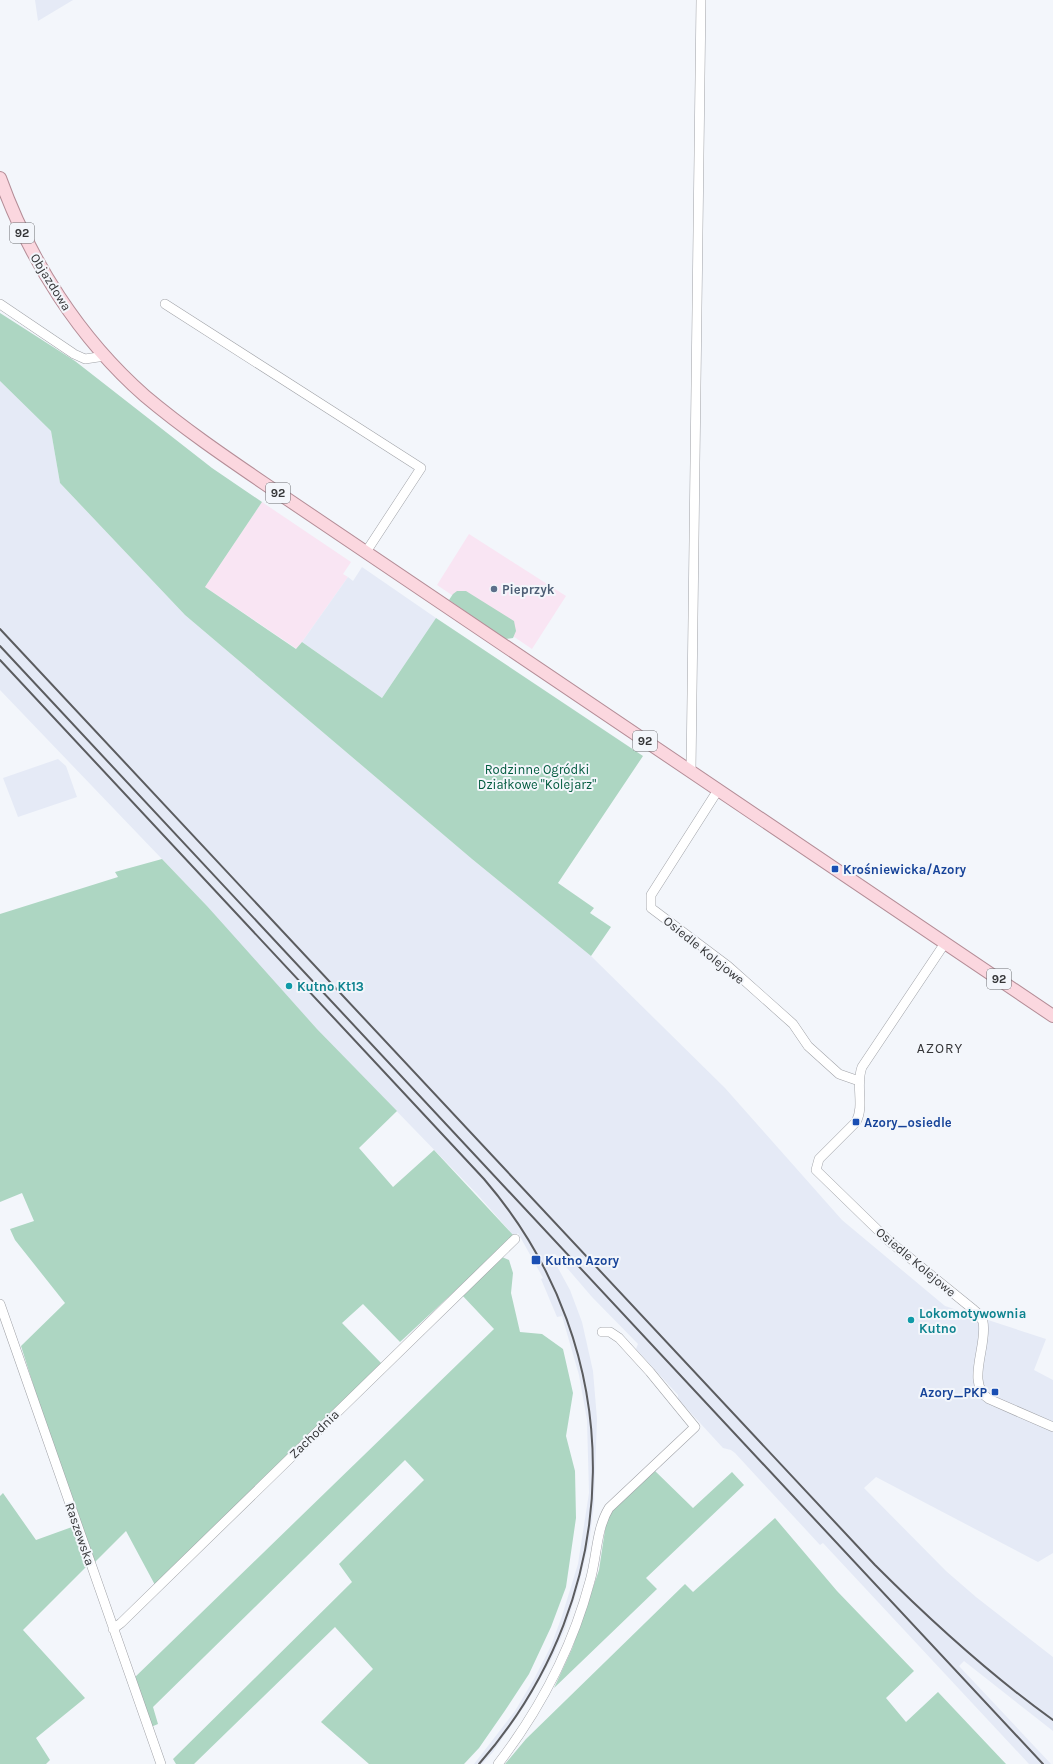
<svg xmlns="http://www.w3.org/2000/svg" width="1053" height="1764" viewBox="0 0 1053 1764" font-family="Karla,sans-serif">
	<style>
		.commercial { fill: #f9e5f3 }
		.built { fill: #e5eaf6 }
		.green { fill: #add6c2 }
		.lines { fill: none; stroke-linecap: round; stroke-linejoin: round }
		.minor-casing { stroke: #a1a3a8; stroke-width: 10 }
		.major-casing { stroke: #b48d97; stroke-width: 14 }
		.minor { stroke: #fff; stroke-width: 9 }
		.major { stroke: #fbd7df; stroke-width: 12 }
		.rail { stroke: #5b5c5f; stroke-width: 2 }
		.service-dot { fill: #5c6f8a; stroke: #f3f6fb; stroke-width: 1.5 }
		.transit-dot { fill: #1a4fb4; stroke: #f3f6fb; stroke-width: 1.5 }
		.culture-dot { fill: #0f9aa8; stroke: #f3f6fb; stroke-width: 1.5 }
		.labels { text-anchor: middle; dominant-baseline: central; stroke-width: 4; stroke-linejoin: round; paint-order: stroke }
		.shield { fill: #f3f6fb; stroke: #6d6f72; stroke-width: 1 }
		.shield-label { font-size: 12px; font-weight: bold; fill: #343537 }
		.street-label { font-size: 13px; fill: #343537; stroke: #f3f6fb }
		.service-label { font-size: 13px; font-weight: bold; fill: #4e5e75; stroke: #f3f6fb; text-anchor: start }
		.park-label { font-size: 13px; fill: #025b3f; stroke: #f3f6fb }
		.transit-label { font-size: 13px; font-weight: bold; fill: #164399; stroke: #f3f6fb; text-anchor: start }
		.culture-label { font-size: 13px; font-weight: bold; fill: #0d838f; stroke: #f3f6fb; text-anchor: start }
		.neighbourhood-label { font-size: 14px; letter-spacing: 1px; fill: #343537; stroke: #f3f6fb }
	</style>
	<rect width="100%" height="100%" fill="#f3f6fb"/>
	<path class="commercial" d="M262,502l89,60 -8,12 5,3 -51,72 -92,-62z
		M469,534l97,62 -34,53 -95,-64z"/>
	<path class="built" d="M35,0h38l-35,21z
		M0,381l51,50 9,52 125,132 287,244 119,97 134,132 117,132 103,86 101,33 -12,31 19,10v173l-15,9 -162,-85 -12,11 82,83 30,26 77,60v74l-89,-70 -5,5 92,98h-22l-206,-221 -3,2 -85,-92 -4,-3 -8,-2 -45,-49v-4l-42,-46 2,-5 -46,-47 -37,-43 -3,3 18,33 12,32 11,49 4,48 -3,86 -5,38 -11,45 -13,41 -14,31 -25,44 -33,48 -11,12h-8l41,-53 19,-32 17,-33 11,-30 16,-52 11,-71 -2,-73 -8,-45 -17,-59 -5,1 -16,-38 2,-1 -25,-45 -4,3 -37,-42 -160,-165 -92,-100 -18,-23 -207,-216z
		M362,567l74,51 -54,80 -80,-56 46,-65 5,4z
		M58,759l8,7 11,31 -59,20 -15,-39z"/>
	<path class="green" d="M0,313l75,48 137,107 50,34 -57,85 91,62 6,-7 80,56 54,-80 207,138 -85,127 36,25 -4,5 21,14 -20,29 -119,-97 -287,-244 -125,-132 -9,-52 -51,-50z
		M457,591h9l48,30 2,10 -3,7 -8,1 -56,-39 4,-6z
		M162,859l45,47 110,123 80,82 -38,37 34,39 41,-37 80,86 -114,106 -37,-38 -21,19 40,41 -227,221 -29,-54 -32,32 -20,-49 -53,-168 44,-43 -50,-63 -5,-11 24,-8 -12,-28 -22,9v-288l118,-37 -3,-5z
		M502,1257l7,3 4,13 -2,20 9,39 22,2 21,15 10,44 -7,43 9,35 1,47 -10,69 -15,40 -22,47 -25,38 -25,36 -15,16h-95l-48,-42 52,-53 -38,-42 -141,137h-18l-3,-5 179,-177 -13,-18 85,-84 -19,-20 -252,247 5,17 -7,3 -18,-48 361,-350 -33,-35z
		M653,1469l40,39 39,-36 12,13 -98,93 11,11 -103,99 18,-39 27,-79 8,-53 6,-12z
		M3,1493l33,47 36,-13 14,40 -63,63 62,68 -49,40 14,22 -4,4h-46v-268z
		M775,1518l62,73 77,80 -28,27 20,24 32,-30 68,72h-501l21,-25 159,-155 8,8z"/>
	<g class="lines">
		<defs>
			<path id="minor" d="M0,304l74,50 11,5 20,-3
				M165,304l256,164 -55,84
				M691,772l10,-772
				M718,790l-67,105v13l77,58 65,58 15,22 31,28 20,7
				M945,943l-83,124c-7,18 3,38 -6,55l-37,37 -3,11 73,71 85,69c4,3 7,7 9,12 5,23 -18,62 6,77l64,28
				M0,1304l161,460
				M113,1629l8,-6 394,-384
				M498,1764c43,-56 74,-115 92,-183 7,-24 6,-52 19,-73l86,-81 -45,-55 -31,-34 -9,-6h-8"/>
			<path id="major" d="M0,178c30,83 79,160 145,218 38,32 79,60 120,88l788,532"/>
		</defs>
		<use href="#minor" class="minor-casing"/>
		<use href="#major" class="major-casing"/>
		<use href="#minor" class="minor"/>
		<use href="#major" class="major"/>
		<path class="rail" d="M0,629l875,936c56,56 114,109 178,155
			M0,646l1043,1118
			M0,660l484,519c148,172 144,415 -5,585"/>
	</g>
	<circle class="service-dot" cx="494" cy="589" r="4"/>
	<g class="transit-dot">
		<rect x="831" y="865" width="8" height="8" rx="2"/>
		<rect x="852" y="1118" width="8" height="8" rx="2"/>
		<rect x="531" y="1255" width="10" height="10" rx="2"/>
		<rect x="991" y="1388" width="8" height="8" rx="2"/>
	</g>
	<g class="culture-dot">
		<circle cx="289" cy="986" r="4"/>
		<circle cx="911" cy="1320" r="4"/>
	</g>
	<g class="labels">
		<g class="shield">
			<rect x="10" y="223" width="24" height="20" rx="3"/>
			<rect x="266" y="483" width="24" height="20" rx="3"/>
			<rect x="633" y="731" width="24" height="20" rx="3"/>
			<rect x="987" y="969" width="24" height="20" rx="3"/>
		</g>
		<g class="shield-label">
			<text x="22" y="233">92</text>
			<text x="278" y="493">92</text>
			<text x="645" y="741">92</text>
			<text x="999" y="979">92</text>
		</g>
		<g class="street-label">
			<text transform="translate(51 282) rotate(58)">Objazdowa</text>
			<text transform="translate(704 950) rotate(39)">Osiedle Kolejowe</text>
			<text transform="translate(916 1262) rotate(40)">Osiedle Kolejowe</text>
			<text transform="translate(314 1434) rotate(-44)">Zachodnia</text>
			<text transform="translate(80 1534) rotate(71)">Raszewska</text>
		</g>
		<g class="service-label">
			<text x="502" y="589">Pieprzyk</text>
		</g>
		<g class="park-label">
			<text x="537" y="769">Rodzinne Ogródki<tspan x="537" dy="15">Działkowe "Kolejarz"</tspan></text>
		</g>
		<g class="transit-label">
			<text x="843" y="869">Krośniewicka/Azory</text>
			<text x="864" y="1122">Azory_osiedle</text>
			<text x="545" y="1260">Kutno Azory</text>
			<text x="987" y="1392" text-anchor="end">Azory_PKP</text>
		</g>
		<g class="culture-label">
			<text x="297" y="986">Kutno Kt13</text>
			<text x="919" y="1313">Lokomotywownia<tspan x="919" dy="15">Kutno</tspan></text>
		</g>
		<g class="neighbourhood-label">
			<text x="940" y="1048">AZORY</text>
		</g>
	</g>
</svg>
